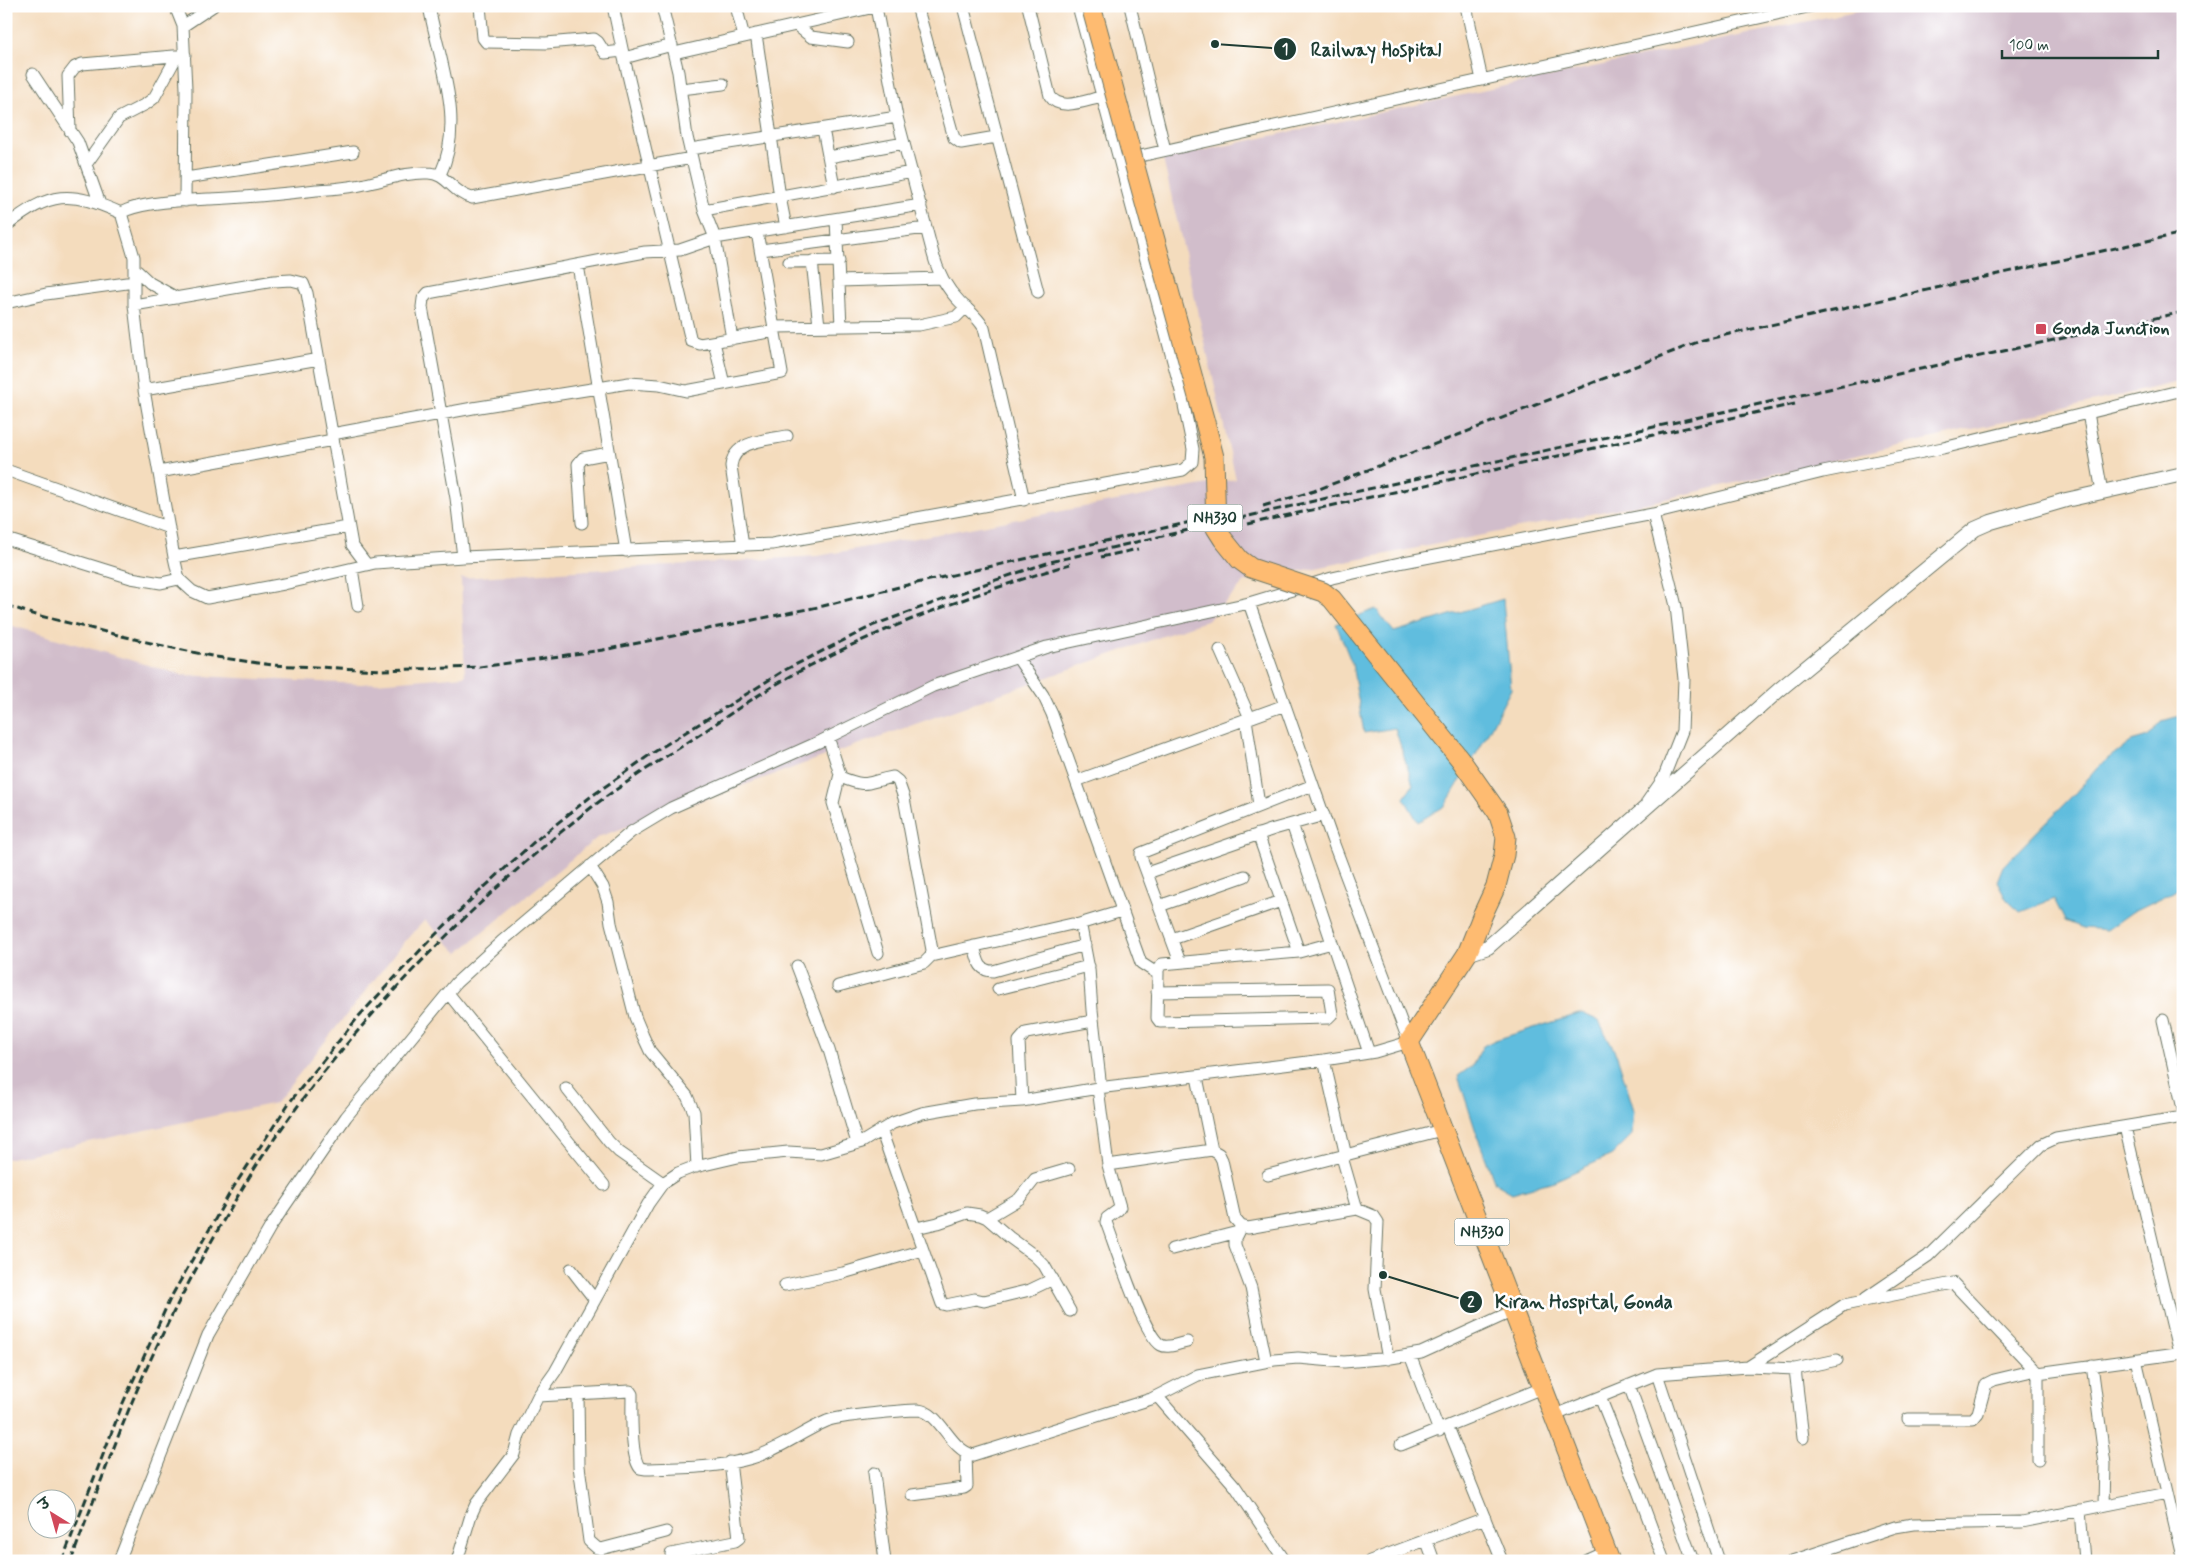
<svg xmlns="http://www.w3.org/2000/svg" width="2189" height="1567" viewBox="0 0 2189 1567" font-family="Mynerve,'Playpen Sans Deva',sans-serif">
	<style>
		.industrial { fill: #d1bdcb }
		.water { fill: #60bdde; stroke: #407d89 }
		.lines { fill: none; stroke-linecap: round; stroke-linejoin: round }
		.minor-casing { stroke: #6a7564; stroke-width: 13 }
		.tertiary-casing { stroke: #6a7564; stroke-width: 16 }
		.trunk-casing { stroke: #6a7564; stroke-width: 21 }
		.minor { stroke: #fff; stroke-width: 11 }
		.tertiary { stroke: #fff; stroke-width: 14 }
		.trunk { stroke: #febb71; stroke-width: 19 }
		.rail { stroke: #1f3d34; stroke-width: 3; stroke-dasharray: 8 4; stroke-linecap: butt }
		.trunk-bridge-casing { stroke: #6a7564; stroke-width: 21; stroke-linecap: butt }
		.trunk-bridge { stroke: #febb71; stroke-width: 19 }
		.poi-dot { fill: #d1495b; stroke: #fff; stroke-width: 2 }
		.labels { text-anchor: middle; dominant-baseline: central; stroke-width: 5; stroke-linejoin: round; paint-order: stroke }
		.shield { fill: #fff; stroke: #627771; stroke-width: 1 }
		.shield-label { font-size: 16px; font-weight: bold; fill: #1f3d34 }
		.poi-label { font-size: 18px; font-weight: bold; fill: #1f3d34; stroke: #fff; text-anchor: start }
		.leader { fill: none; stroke: #1f3d34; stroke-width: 2 }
		.callout-dot { fill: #1f3d34; stroke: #fff; stroke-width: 2 }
		.mark-label { font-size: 15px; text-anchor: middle; font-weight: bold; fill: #fff }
		.callout-label { font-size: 19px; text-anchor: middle; font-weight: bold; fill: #1f3d34; stroke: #fff; stroke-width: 5; stroke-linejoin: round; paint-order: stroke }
	</style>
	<rect width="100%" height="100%" fill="#fff"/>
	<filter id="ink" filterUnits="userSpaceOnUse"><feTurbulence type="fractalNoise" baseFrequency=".02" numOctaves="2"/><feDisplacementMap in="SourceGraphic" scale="10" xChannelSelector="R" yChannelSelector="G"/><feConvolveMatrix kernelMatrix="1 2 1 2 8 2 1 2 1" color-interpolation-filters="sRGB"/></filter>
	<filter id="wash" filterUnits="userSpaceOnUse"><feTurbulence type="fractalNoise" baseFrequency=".0096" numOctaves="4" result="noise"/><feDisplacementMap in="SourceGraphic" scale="20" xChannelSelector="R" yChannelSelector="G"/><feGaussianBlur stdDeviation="1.12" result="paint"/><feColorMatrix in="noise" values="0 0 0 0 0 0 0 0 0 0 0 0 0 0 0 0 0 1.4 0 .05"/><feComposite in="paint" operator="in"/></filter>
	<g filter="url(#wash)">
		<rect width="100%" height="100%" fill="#f4dcbd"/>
		<path class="industrial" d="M1879,6h304v375l-527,120 -411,81 -37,38 -610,217 -140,116 -33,-33 -19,20 -130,163 -270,56v-535l176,51 179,9 104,-8 -4,-98 357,-22 418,-77 -73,-320z"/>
		<path class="water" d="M1503,599l8,90 -30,57 -36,60 -27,16 -14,-24 9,-13 -18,-57 -31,5 -12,-69 -16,-40 40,-15 18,23z
			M2183,715v170l-10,7 -41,20 -25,18 -24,-2 -18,-7 -11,-22 -34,13 -13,-12 -10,-19 6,-15 73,-74 23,-26 32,-24 17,-5 14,-16z
			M1582,1013l17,8 18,35 17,54 -2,25 -20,20 -58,26 -42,12 -17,-10 -17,-45 -20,-62 14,-10 11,-20 12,-6z"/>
	</g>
	<g filter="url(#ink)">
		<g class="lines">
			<defs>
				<path id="minor" d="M175,6l8,20 3,63 -1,112
					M429,6c10,56 37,114 11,169
					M480,6l3,32 3,4 60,1 48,-4 4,3 7,11 17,-2
					M613,6l11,52
					M662,6l16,66 9,65 17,73 11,28 17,101
					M736,6l8,31
					M917,6l37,132 7,5 35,-6
					M963,6l75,286
					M1028,6l22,90c10,16 36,4 52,1
					M1130,6l35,144
					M1466,6l16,74
					M876,7l21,110 36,137c5,19 13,34 27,48 9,9 17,14 24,26l40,172
					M796,25l15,12 37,5
					M183,26l30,-20
					M756,34l24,163 6,30
					M672,45l-48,13 67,283 9,3 75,-13
					M674,53l205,-47
					M33,74l45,68 22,62
					M681,89l42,-5
					M823,129l11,58
					M70,131l-2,-55 7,-9 7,-3 103,-9
					M690,149l207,-32
					M829,157l75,-14
					M1127,159l685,-153
					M87,163l32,-45 27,-14 8,-6 23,-42
					M186,178l167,-26
					M704,210l208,-38
					M121,213c17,-11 67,-13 89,-14 35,-1 70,-5 106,-9 16,-1 33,-2 49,-6 20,-4 41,-12 63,-11 19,0 24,20 44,25l220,-40
					M836,219l5,107
					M6,226c45,-35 63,-36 115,-13l13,44v48l10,85 30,167 5,22 13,12 15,7 77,-14 91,-21 88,-6 309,-13 411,-74 9,-8 1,-13 -12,-58 -103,-385
					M761,250l165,-22
					M812,261l7,65
					M789,262l50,-1
					M578,265l48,286
					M134,268l16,15 27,15
					M839,281l102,-3
					M6,303l40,-9 88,-12
					M134,305l140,-24 17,-1 12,3 4,10 45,252 15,20
					M774,327l145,-2 37,-8 10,-10
					M714,342l10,42
					M144,390l175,-31
					M2088,413l14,79
					M332,434l141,-26 156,-25 30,2 27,6 96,-18 -25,-141
					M6,470l163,58
					M159,472l174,-32
					M1653,514l170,-42 120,-24 240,-58
					M582,523l-4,-59 5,-6 26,-5
					M6,539l125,39 30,5 18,-4
					M743,546l-12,-80c3,-26 36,-26 56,-30
					M174,557l174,-30
					M463,557l-7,-59 -34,-191 1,-8 5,-6 217,-41 35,-2 35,-12 206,-33
					M352,569l6,37
					M1220,650l30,68
					M1017,657l26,38 9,19 89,249 17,11
					M1246,719l13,86
					M828,737l12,37 -7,29 45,150
					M1076,781l209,-76
					M1292,824l77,229
					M1258,834l41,118
					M590,866l13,21 5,15 3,21 24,94 8,19 7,15 37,45 7,16 3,55
					M1147,873l127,-44 50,-14
					M1159,906l86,-30
					M1076,925l46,-14
					M1172,939l109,-38
					M974,946c4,13 4,25 19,25l92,-26
					M931,956l141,-32 9,3 8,42 3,41 9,78
					M1180,962l-39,-105v-4l172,-68
					M797,966l32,84 28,93
					M838,986l86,-23 7,-7 1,-6 -28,-152 -6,-17 -5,-4c-28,5 -23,12 -53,0
					M998,989l91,-23
					M1157,992l171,-3 4,25 -4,4 -168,4 -3,-4 1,-44v-5l4,-5 137,-12 33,-9
					M448,993l156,192
					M2163,1020l20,89
					M1324,1060l22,96
					M1197,1077l15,73
					M566,1088l43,54 10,10 44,31
					M1098,1088l10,77 12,42 -2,3 -11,8 -1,4c9,23 37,113 55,123 7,4 19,-2 26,-3
					M1022,1101l-3,-60 7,-8 67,-12
					M2125,1127l54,226
					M881,1130l61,174 4,1 29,-6 9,2 29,-7 17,-4 23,-11
					M1342,1157l15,52 17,7 4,6 -3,67 13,70
					M1108,1165l104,-15 7,4 3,6 13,59 6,7 7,2 109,-19
					M1268,1175l174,-45
					M987,1218l32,-19 16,-20 34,-10
					M1241,1226l-6,12v7l16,43 15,73
					M916,1228l22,-5 29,-10 13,2 7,3 22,19 26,19 9,9 26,46
					M1172,1249l66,-17
					M571,1269l24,31
					M785,1285l58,-12 80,-23
					M1866,1298l62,-42 113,-111 15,-7 127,-21
					M1410,1355l29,76
					M2136,1359l47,202
					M2092,1365l13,99 -1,41
					M1748,1367l47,2 42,-9
					M1795,1369l8,69
					M2038,1373v87
					M1657,1374l62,187
					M1629,1385l64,176
					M578,1395l1,71 10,75 8,7 4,1 65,-17
					M538,1396l92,-5 2,3c0,17 -2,62 8,74l6,1c35,-1 72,-1 106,-11 27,-8 49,-26 75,-37 10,-5 79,-11 91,-11 23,2 31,39 55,45l178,-56 47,-24 76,-15 24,-2 46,4 47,-4 30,-5 92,-42
					M1157,1396l78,90 50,75
					M1600,1397l38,94 26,70
					M1553,1416l104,-42 91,-7 96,-62 109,-22 85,90 145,-20
					M1908,1419h65l5,-6 8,-29 8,-4 42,-10
					M1448,1427l54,134
					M1401,1445l141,-57
					M874,1473l11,88
					M912,1495l52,-7 3,-2 -1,-33
					M2080,1510l4,51
					M1426,1539l8,22
					M671,1554l64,-13 4,-3 -9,-76
					M119,1561l89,-226 63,-109 75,-109 110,-134 45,-41 130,-110 40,-24 150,-67 112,-55 114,-39 202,-44 83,-25 72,-16 249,-48 23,92 8,73 -2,52 -19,48 -16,23
					M457,1561l14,-46 5,-11 38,-50 5,-19 19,-39 17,-24 93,-168 15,-21 15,-10 13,-5 47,-11 50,-5 33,2 41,-12 31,-19 29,-10 52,-9 48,-3 76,-13 226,-28 51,-8 34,-10 -77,-203 -83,-236
					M1370,1561l115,-43
					M1586,1561l20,-9
					M1792,1561l103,-34 18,-3 109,-2 145,-29"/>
				<path id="tertiary" d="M1467,954l21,-7 291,-257 196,-161 16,-7 75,-22 117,-26"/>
				<path id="trunk" d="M1483,914l-16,40 -58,88 201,519"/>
			</defs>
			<use href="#minor" class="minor-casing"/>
			<use href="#tertiary" class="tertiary-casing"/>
			<use href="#trunk" class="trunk-casing"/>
			<use href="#minor" class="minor"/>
			<use href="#tertiary" class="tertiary"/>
			<use href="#trunk" class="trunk"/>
			<path class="rail" d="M1263,506l51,-15 389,-151 480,-107
				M1248,524l547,-120
				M1101,557l37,-8
				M6,605l26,9 127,31 57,12 56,8 110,5 98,-3 123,-17 220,-44 80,-20 333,-74
				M62,1561l61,-158 47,-104 61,-108 58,-88 70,-87 69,-74 51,-50 56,-51 54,-43 62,-44 134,-84 89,-45 119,-44 57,-19 277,-64 856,-186
				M71,1561c19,-51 38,-102 58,-152 30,-73 67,-143 107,-210 85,-145 224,-288 356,-392 33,-25 69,-47 104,-70 31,-21 61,-42 93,-60 88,-49 185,-83 281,-113"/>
			<defs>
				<path id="trunk-bridge" d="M1091,6l115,420 8,31 2,71 7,11 17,21 11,8 72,24 9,7 128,160 38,54 8,24 -2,18 -8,31 -13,28"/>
			</defs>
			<use href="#trunk-bridge" class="trunk-bridge-casing"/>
			<use href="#trunk-bridge" class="trunk-bridge"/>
		</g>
	</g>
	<rect class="poi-dot" x="2035" y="323" width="12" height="12" rx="2.5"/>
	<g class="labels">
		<g class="shield">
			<rect x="1187.5" y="504.5" width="55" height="27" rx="4"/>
			<rect x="1454.5" y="1218.5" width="55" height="27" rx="4"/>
		</g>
		<g class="shield-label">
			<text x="1215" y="518">NH330</text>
			<text x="1482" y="1232">NH330</text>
		</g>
		<g class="poi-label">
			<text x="2052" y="329">Gonda Junction</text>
		</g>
	</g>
	<path class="leader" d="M1215 44L1285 49M1383 1275L1471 1302"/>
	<g class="callout-dot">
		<circle cx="1215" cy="44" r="5"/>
		<circle cx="1383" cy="1275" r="5"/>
		<circle cx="1285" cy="49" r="12"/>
		<circle cx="1471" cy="1302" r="12"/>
	</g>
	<g class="mark-label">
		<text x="1285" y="54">1</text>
		<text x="1471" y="1307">2</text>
	</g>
	<g class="callout-label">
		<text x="1376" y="56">Railway Hospital</text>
		<text x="1584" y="1308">Kiran Hospital, Gonda</text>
	</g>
	<rect width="2189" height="1567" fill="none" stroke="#fff" stroke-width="25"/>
	<g transform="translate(52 1514) rotate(323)"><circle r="24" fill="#ffffff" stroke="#a5b1ae"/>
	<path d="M0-4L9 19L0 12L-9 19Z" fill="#d1495b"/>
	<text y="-8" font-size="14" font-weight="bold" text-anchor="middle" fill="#1f3d34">उ</text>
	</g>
	<path d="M2002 50v8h156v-8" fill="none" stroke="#1f3d34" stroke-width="2.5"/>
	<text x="2009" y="50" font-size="15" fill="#1f3d34" stroke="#ffffff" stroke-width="4" paint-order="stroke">100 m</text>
</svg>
